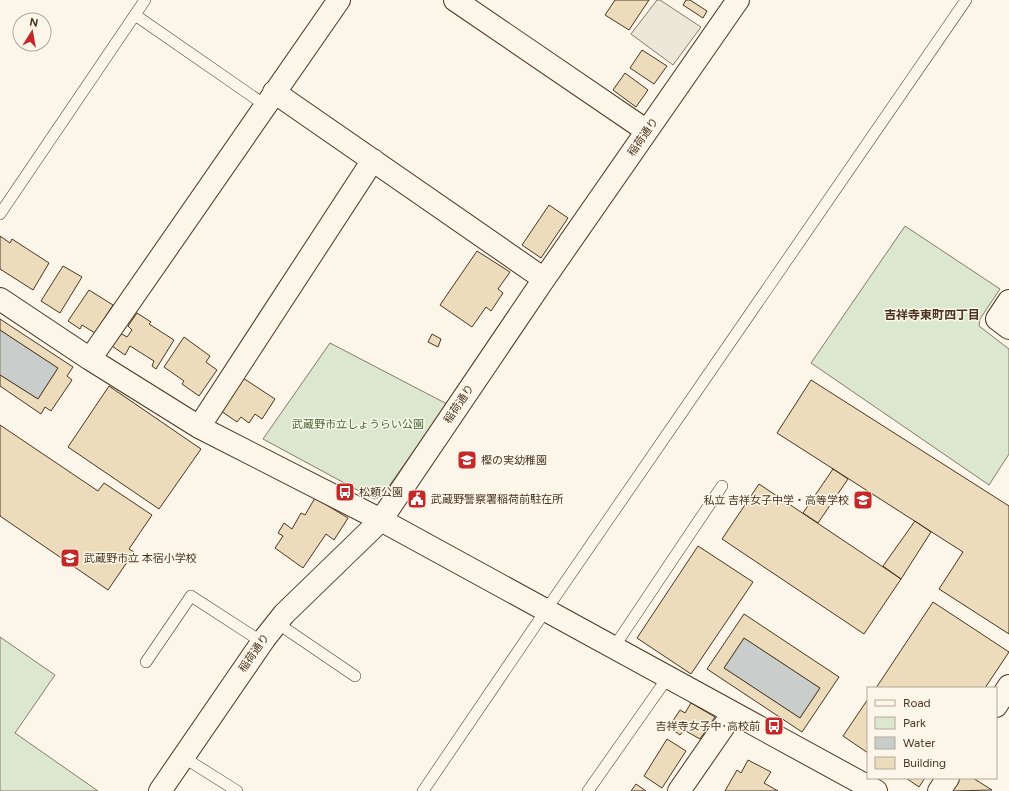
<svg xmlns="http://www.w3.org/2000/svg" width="1009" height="791" viewBox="0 0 1009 791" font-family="Figtree,'Noto Sans JP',sans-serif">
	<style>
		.green { fill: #dce7d0; stroke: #887966 }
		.parking { fill: #ede7d9; stroke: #887966 }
		.water { fill: #c9cecd; stroke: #887966 }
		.building { fill: #ecdcbc; stroke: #4a3520; fill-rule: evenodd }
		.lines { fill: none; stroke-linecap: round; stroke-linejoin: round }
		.service-casing { stroke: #4a3520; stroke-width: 12 }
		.minor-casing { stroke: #4a3520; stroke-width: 24 }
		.service { stroke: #fbf6e9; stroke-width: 11 }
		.minor { stroke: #fbf6e9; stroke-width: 22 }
		.labels { text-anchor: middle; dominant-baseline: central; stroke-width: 3; stroke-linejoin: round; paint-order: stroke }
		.street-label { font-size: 11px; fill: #4a3520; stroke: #fbf6e9 }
		.park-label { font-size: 11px; fill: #436837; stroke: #fbf6e9 }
		.poi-label { font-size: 11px; fill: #4a3520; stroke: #fbf6e9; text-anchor: start }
		.neighbourhood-label { font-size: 12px; font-weight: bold; fill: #4a3520; stroke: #fbf6e9 }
	</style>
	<rect width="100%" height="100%" fill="#fbf6e9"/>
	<path class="green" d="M905,226l95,63 -20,30 -1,7 30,23v105l-20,31 -178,-122z
		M330,343l117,61 -65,92 -8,3 -111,-60z
		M0,637l55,38 -40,58 83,58h-98z"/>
	<path class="parking" d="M657,0h3l41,27 -28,38 -42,-31z"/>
	<path class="water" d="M0,330l58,38 -20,31 -38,-24z
		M744,638l76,50 -20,30 -76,-50z"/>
	<path class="building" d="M615,0h34l-20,30 -24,-15z
		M686,0h4l17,11 -4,7 -20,-13z
		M642,50l25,16 -13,18 -24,-16z
		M625,73l23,17 -12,17 -23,-17z
		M549,205l19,13 -27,40 -19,-13z
		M0,236l10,7 2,-4 37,24 -16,27 -33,-21z
		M477,251l33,21 -12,17 5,4 -12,18 -5,-4 -14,20 -32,-22z
		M63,266l19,11 -22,36 -19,-12z
		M89,290l24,15 -18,28 -13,-8 -2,4 -12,-8z
		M137,313l14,9 -2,2 25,16 -18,29 -4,-3 2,-5 -24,-15 -5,9 -13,-9 8,-13 7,4 5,-7 -4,-4z
		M0,319l73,48 -6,9 5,4 -21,31 -6,-4 -4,7 -41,-28v-11l38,24 20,-31 -58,-38z
		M432,334l9,5 -3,8 -10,-5z
		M184,337l26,19 -4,6 11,8 -18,26 -17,-12 2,-3 -20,-14z
		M243,378l32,21 -13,20 -7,-5 -6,9 -8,-6 -4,5 -16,-11z
		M811,380l198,126v128l-70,-45 24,-37 -186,-119z
		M109,386l92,63 -42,60 -91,-62z
		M0,425l98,66 6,-8 48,32 -23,34 5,3 -26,38 -108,-74z
		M833,469l15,10 -30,44 -15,-10z
		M759,484l142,95 -37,55 -142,-95z
		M315,498l33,20 -14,22 -8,-6 -23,34 -28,-20 8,-12 -5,-3 6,-10 8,6 9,-16 4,2z
		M915,521l16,11 -30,47 -18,-13z
		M698,546l55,36 -62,92 -54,-36z
		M933,602l76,50 -24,36h-109z
		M744,614l95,63 -37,55 -95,-63zM744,638l76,50 -20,30 -76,-50z
		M868,699v54l-25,-17z
		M691,703l24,14 -15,22 -16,-9 -4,5 -11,-8 11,-17 5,3z
		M667,739l19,12 -24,37 -18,-12z
		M748,760l23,12 -7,11 14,8h-53l12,-21 4,3z
		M906,778h19l-6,9z
		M960,778h13l19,12 -40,1z
		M636,784l10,7h-15z"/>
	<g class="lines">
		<defs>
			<path id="service" d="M135,15l130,90
				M0,214l145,-214
				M277,623l78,53
				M614,647l108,-161
				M146,662l45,-66 71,46
				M183,757l54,34
				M423,791l123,-181 420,-610
				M588,791l80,-114"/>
			<path id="minor" d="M455,0l192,131
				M274,92l270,187
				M0,299l90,60 109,68 182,93 495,271
				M1009,301l-12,18 12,9
				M90,359l249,-359
				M199,427l174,-267
				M996,706l13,-20
				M160,791l105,-153 19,-24 97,-94 163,-241 194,-279
				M679,791l54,-78
				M939,791l9,-13"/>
		</defs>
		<use href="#service" class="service-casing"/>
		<use href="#minor" class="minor-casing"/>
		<use href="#service" class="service"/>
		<use href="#minor" class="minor"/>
	</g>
	<defs>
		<symbol id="school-square" viewBox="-11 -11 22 22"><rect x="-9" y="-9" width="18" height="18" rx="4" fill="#c62828" stroke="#fbf6e9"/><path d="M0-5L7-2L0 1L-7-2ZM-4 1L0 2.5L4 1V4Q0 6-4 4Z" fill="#fff"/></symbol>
		<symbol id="bus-square" viewBox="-11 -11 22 22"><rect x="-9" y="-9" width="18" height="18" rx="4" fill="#c62828" stroke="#fbf6e9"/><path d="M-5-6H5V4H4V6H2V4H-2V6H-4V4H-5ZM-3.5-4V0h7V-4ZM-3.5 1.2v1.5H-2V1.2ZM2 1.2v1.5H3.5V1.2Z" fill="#fff"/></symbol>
		<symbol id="civic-square" viewBox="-11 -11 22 22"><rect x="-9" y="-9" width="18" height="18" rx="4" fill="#c62828" stroke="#fbf6e9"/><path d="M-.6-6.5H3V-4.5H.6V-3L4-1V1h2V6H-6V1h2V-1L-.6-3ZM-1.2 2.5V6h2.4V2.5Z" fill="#fff"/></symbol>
	</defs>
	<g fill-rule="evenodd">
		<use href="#school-square" x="456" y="449" width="22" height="22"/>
		<use href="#bus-square" x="334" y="481" width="22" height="22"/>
		<use href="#civic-square" x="406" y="488" width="22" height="22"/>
		<use href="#school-square" x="852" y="489" width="22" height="22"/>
		<use href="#school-square" x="59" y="547" width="22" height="22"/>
		<use href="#bus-square" x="763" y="715" width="22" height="22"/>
	</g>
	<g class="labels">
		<g class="street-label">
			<text transform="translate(643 137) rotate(-55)">稲荷通り</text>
			<text transform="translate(459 404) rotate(-56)">稲荷通り</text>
			<text transform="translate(254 653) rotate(-55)">稲荷通り</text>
		</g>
		<g class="park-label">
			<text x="358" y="424">武蔵野市立しょうらい公園</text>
		</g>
		<g class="poi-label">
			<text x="481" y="460">樫の実幼稚園</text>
			<text x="359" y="492">松頼公園</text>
			<text x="431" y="499">武蔵野警察署稲荷前駐在所</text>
			<text x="849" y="500" text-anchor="end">私立 吉祥女子中学・高等学校</text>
			<text x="84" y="558">武蔵野市立 本宿小学校</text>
			<text x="760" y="726" text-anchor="end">吉祥寺女子中･高校前</text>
		</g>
		<g class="neighbourhood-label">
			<text x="932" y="315">吉祥寺東町四丁目</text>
		</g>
	</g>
	<rect x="867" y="687" width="130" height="92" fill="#fbf6e9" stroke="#b4a999"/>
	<rect x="875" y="700" width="20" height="6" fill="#fbf6e9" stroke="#b4a999"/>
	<text x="903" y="707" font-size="12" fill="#4a3520">Road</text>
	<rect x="875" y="717" width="20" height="12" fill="#dce7d0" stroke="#b4a999"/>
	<text x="903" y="727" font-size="12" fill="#4a3520">Park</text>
	<rect x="875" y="737" width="20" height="12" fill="#c9cecd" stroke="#b4a999"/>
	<text x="903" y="747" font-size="12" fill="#4a3520">Water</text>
	<rect x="875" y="757" width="20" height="12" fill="#ecdcbc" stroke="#b4a999"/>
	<text x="903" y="767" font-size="12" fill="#4a3520">Building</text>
	<g transform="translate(32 32) rotate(11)"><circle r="19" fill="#fbf6e9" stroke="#b4a999"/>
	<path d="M0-3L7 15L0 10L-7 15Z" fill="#c62828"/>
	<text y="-6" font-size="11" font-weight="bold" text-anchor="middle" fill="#4a3520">N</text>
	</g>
</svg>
